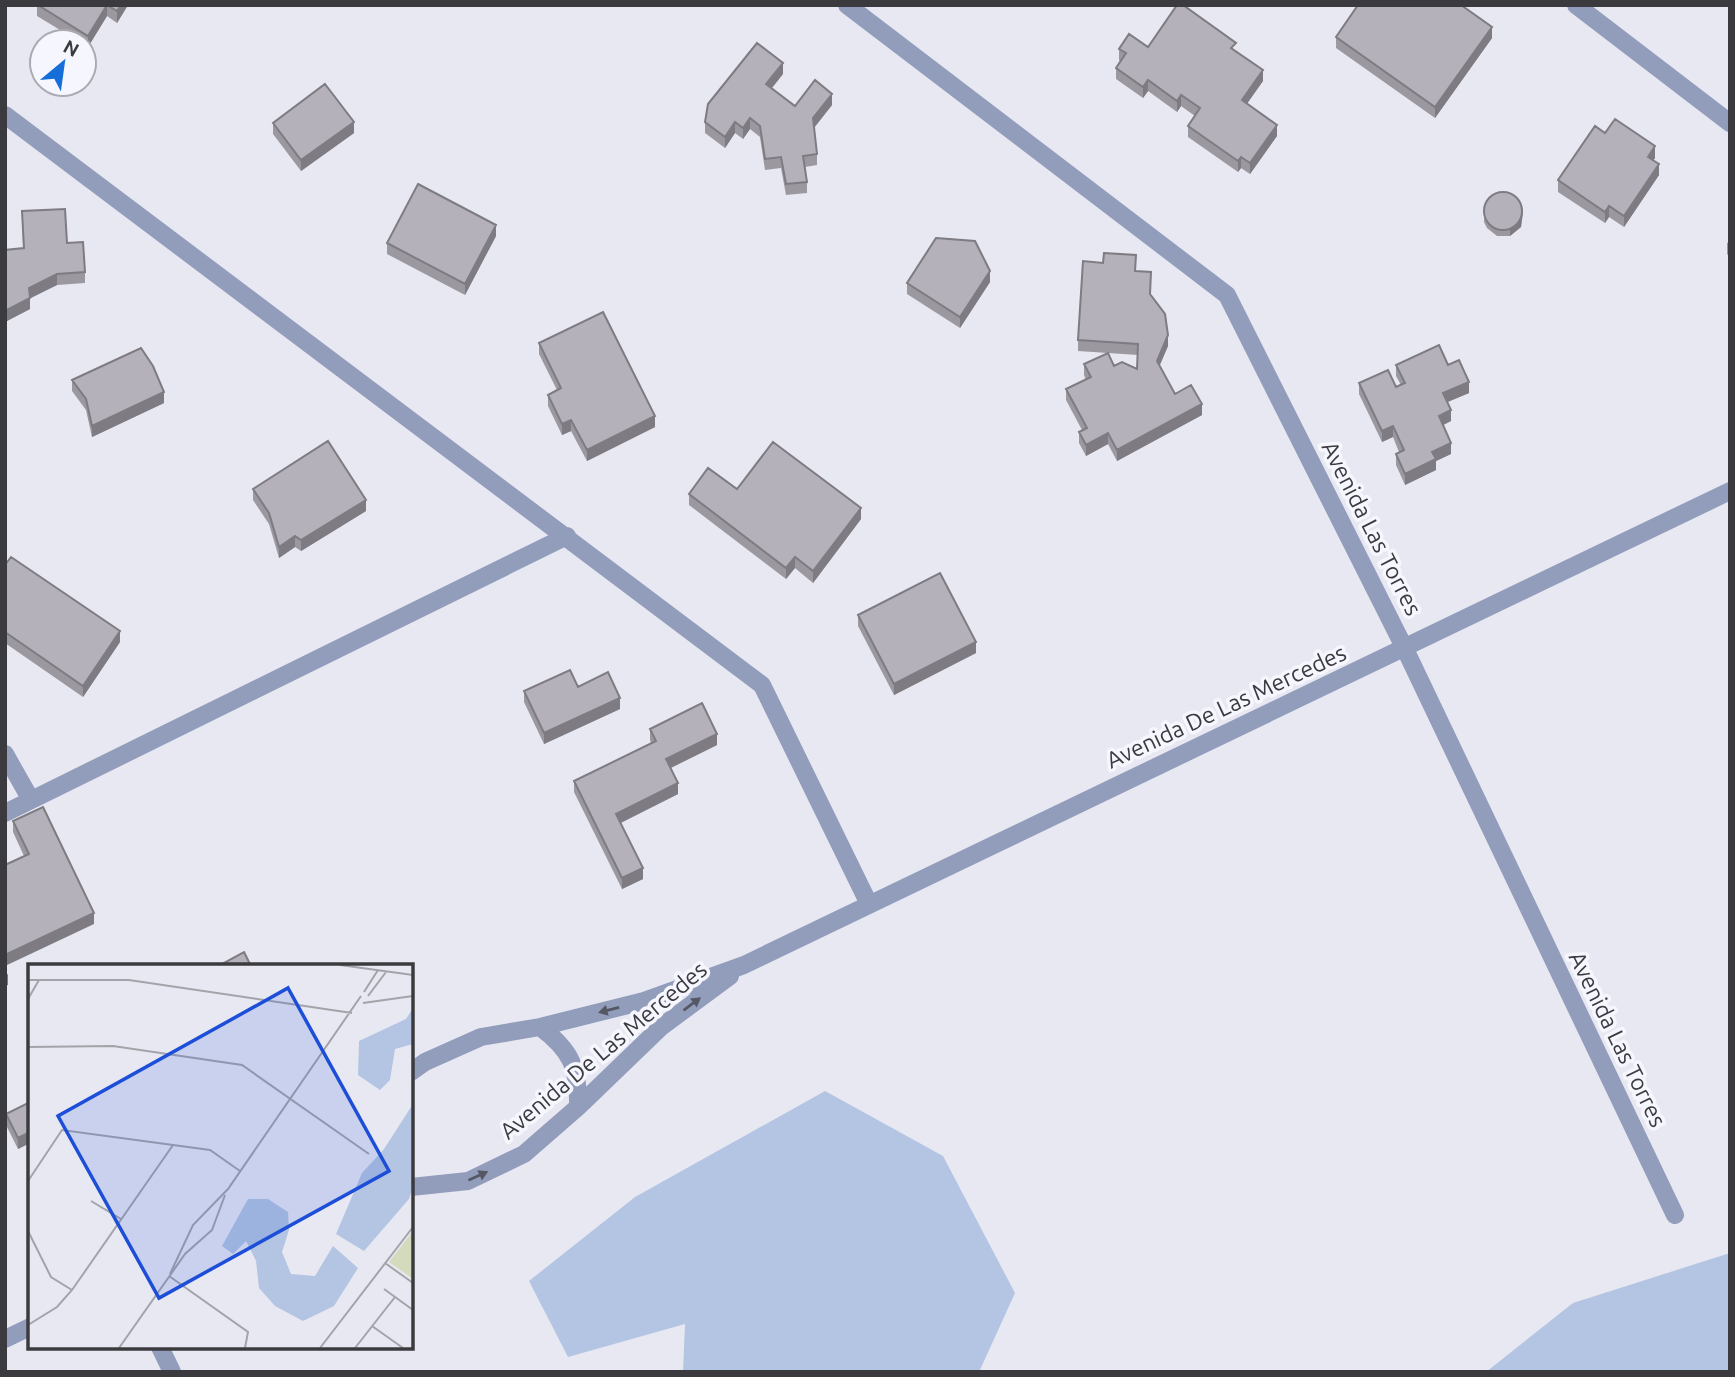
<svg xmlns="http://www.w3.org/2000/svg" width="1735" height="1377" viewBox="0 0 1735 1377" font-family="Ubuntu,sans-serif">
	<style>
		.water { fill: #b3c5e2 }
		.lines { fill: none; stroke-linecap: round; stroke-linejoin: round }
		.service { stroke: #929dbc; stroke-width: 18 }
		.wall { fill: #9b98a0; fill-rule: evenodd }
		.shaded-wall { fill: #7e7c82 }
		.building { fill: #b4b1ba; stroke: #7e7c82; stroke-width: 2 }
		.oneway { fill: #555864 }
		.labels { text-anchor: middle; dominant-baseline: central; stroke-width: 7; stroke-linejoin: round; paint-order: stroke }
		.street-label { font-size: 23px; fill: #3b3b3f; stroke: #f5f6fe }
		.inset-road { fill: none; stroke: #a3a3aa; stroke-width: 2 }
		.view { fill: #1d4ed8; fill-opacity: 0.15; stroke: #1d4ed8; stroke-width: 3.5 }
		.inset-edge { fill: none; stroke: #3b3b3f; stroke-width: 3.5 }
	</style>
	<rect width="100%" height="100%" fill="#e8e8f2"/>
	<path class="water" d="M825,1091l118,65 72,137 -36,79h-296l2,-48 -117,33 -39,-76 106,-84z
		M1730,1253v119h-244l87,-69z"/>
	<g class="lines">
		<path class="service" d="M847,5l380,290 178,354 270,566
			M1576,5l154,118
			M5,115l757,570 107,219
			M5,754l26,46
			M5,813l562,-277
			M540,1027c31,23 39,41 38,80
			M411,1072l14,-10 56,-25 59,-10 104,-26 100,-36 986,-474
			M411,1187l57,-6 56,-27 54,-47 83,-80 69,-51
			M5,1339l25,-12
			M160,1347l12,25"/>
	</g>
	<path class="wall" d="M37,5h91l-11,18 -10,-7 -19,31 -4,-3v-2h-4l-43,-26z
		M1336,37l156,1 -57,80 -99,-70z
		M1148,47l88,4 27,30 -16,22 30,33 -27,38 -9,-6 -3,4 -50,-35v-11l7,-10 -14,-10 -4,6 -29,-21 -5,7 -27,-19v-11l4,-7 -1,-1v-11z
		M783,74l-11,14 23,18 37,-1 -18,23 3,26v11l-12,2 2,15v11l-21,2 -5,-27 -16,2 -5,-33 -10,-8 -7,10 -8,-6 -10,15 -20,-15v-11z
		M273,123l81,10 -53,38 -28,-37z
		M1605,133l50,25 -2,2 6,15 -35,52 -15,-10 -4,6 -47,-31v-12z
		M1485,204l38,10 -2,13 -11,9h-13l-10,-8 -3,-6z
		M22,211l45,32 18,29v11l-28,2 -27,13v11l-23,12 -2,-2v-69l18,-1z
		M496,236l-31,59 -78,-41v-11z
		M1730,241v17l-3,-4v-11z
		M1136,271l15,12v12l17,51 -9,20 16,28 27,21 -85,46 -9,-17 -22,12 -7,-13v-11l3,-2 -16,-30v-11l20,-9 -2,-5v-11l24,-11 -30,-2v-11zM1108,353l30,2 -1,14 -23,-3z
		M990,282l-30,46 -53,-34v-11z
		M539,343l116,84 -68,34 -16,-30 -9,4 -14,-29v-11l9,-5 -18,-36z
		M1396,365h52l21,28 -22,9 4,19 -8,4 8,29 -15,7v9l-31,15 -9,-20v-11l3,-2 -6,-15 -11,5 -23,-48v-11l37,4 5,-2 -5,-9z
		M72,380l92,23 -72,34 -6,-27 -14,-19z
		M253,489l113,22 -65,40 -6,-4 -16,11 -10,-34 -16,-24z
		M737,489l124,30 -48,64 -18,-15 -9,11 -97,-74v-11z
		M5,565l115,77 -37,55 -78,-54z
		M858,615l118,38 -82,42 -36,-69z
		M578,687l42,22 -76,35 -20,-42v-11z
		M650,729l67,16 -46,23 7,26 -57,29 22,56 -21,10 -48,-97v-11l77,-38 -1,-3z
		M13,821l81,103 -70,-68 -11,-24z
		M30,1102v41l-12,6 -12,-24v-11z"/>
	<path class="shaded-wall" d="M107,5v11l-19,31v-11z
		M121,5h7l-11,18v-12z
		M1492,27v11l-57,80v-11z
		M783,63v11l-17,21v-11z
		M1263,70v11l-21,30v-11z
		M1148,80v11l-5,7v-11z
		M832,94v11l-19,24v-11z
		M1181,95v11l-4,6v-11z
		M750,118v11l-7,10v-11z
		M354,122v11l-53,38v-11z
		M735,122v11l-10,15v-11z
		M1277,125v11l-27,38v-11z
		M1655,146v12l-7,10v-11z
		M1241,157v11l-3,4v-11z
		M1659,164v11l-35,52v-11z
		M1609,206v11l-4,6v-11z
		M1523,208l-2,19 -11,9v-6z
		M496,225v11l-31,59v-11z
		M990,271v11l-30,46v-11z
		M57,274v11l-28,14v-11z
		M30,298v11l-23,12v-11z
		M1168,335v11l-11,26v-11z
		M1469,382v11l-26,11v-11z
		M164,392v11l-72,34v-11z
		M1202,404v11l-85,46v-11z
		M1451,410v11l-12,6v-11z
		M655,416v11l-68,34v-11z
		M571,420v11l-9,4v-11z
		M1393,426v11l-11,5v-11z
		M1108,433v11l-22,12v-11z
		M1451,443v11l-15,7v9l-31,15v-11l27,-22z
		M366,500v11l-65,40v-11z
		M861,508v11l-48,64v-12z
		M295,536v11l-16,11v-11z
		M795,557v11l-9,11v-11z
		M120,631v11l-37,55v-11z
		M976,642v11l-82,42v-11z
		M620,698v11l-76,35v-11z
		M717,734v11l-51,25v-11z
		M678,783v11l-62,31v-11z
		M643,868v11l-21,10v-11z
		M94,913v11l-89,42v-11z
		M8,974v11l-3,1v-11z
		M30,1132v11l-12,6v-11z"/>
	<path class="building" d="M38,5h69l-19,31z
		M107,5h14l-4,6z
		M1177,5h6l53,38 -5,5 32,22 -21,30 35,25 -27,38 -9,-6 -3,4 -50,-35 12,-18 -19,-13 -4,6 -29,-21 -5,7 -27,-19 10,-15 -7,-4 10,-15 19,13z
		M1358,5h103l31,22 -57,80 -99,-70z
		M757,43l26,20 -17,21 29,22 20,-26 17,14 -19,24 4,36 -14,2 4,26 -21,2 -5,-27 -16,2 -5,-33 -10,-8 -7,10 -8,-6 -10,15 -20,-15 3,-18z
		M325,84l29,38 -53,38 -28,-37z
		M1615,119l40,27 -7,11 11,7 -35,52 -15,-10 -4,6 -47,-32 37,-54 10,7z
		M418,184l78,41 -31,59 -78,-41z
		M1484 211a19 19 0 1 1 38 0a19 19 0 1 1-38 0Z
		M65,209l2,34 16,-1 2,30 -28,2 -28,14 1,10 -23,12 -2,-3v-57l19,-2 -2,-37z
		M936,238l39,3 15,30 -30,46 -53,-34z
		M1104,253l32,2 -1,16 16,1 -1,22 15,20 3,21 -11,26 18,33 16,-9 11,19 -85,46 -9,-17 -22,12 -7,-13 8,-4 -21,-39 25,-12 -7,-13 24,-11 6,13 8,-4 15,7 1,-25 -60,-4 5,-79 20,2z
		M603,312l52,104 -68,34 -16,-30 -9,4 -14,-29 13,-7 -22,-45z
		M1439,345l9,20 11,-5 10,22 -26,11 8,17 -12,6 12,27 -19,9 4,7 -31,15 -9,-20 8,-4 -11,-24 -11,5 -23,-48 29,-13 8,17 9,-4 -9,-18z
		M141,348l12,18 11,26 -72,34 -6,-27 -14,-19z
		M328,441l38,59 -65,40 -6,-4 -16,11 -10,-34 -16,-24z
		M773,442l88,66 -48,63 -18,-14 -9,11 -97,-74 19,-26 29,21z
		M11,557l109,74 -37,55 -78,-54v-67z
		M940,573l36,69 -82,42 -36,-69z
		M570,670l8,17 30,-15 12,26 -76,35 -20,-42z
		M702,703l15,31 -51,25 12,24 -62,31 27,54 -21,10 -48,-97 82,-40 -6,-12z
		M43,807l51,106 -89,42v-90l24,-11 -16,-33z
		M244,952l7,14h-31v-1z
		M30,1102v30l-12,6 -12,-24z"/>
	<defs><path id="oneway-solid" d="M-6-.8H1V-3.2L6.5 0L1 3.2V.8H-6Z" transform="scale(1.75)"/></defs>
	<g class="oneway">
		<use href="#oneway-solid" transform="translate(692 1004) rotate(-37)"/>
		<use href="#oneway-solid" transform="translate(609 1010) rotate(166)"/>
		<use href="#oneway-solid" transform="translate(478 1176) rotate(-24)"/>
	</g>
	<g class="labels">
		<g class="street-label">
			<text transform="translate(1372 528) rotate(63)">Avenida Las Torres</text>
			<text transform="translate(1226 706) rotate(-25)">Avenida De Las Mercedes</text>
			<text transform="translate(1618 1039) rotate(64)">Avenida Las Torres</text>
			<text transform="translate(603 1050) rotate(-40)">Avenida De Las Mercedes</text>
		</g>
	</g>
	<g transform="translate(28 964)">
		<rect width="385" height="385" fill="#e8e8f2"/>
		<path d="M385,267v48l-24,-17z" fill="#d3dbbc"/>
		<path d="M385,44v36l-18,5 -5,31 -10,10 -22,-15 1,-34 47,-22zM385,140v83l-4,12 -45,52 -28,-17 26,-61 22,-24zM220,235h20l20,13 1,18 -7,22 9,22 24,2 18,-30 25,22 -24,38 -31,15 -28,-15 -16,-18 -3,-27 -10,-20 -13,13 -11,-8z" fill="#b3c5e2"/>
		<path class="inset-road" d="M312,1l73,10M0,16h101l223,33M336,28l14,-22M340,32l18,-24M0,35l11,-19M335,39l50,-7M0,83l85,-1 129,19 127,89M0,217l34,-51 148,20 30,21M63,237l30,18M0,267l23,46 21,13M357,299l28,20M142,310l23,-49 35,-36 133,-193M141,312l79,56 -3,16M356,325l29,21M0,361l29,-18 15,-17 101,-145M344,362l31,22M91,384l66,-94 27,-24 13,-35M292,384l93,-121M327,384l40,-51"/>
		<path class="view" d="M260,24l101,183 -230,127 -101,-182z"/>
		<rect width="385" height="385" class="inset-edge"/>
	</g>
	<rect width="1735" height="1377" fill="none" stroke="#3b3b3f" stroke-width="14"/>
	<g transform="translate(63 63) rotate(29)"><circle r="33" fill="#f5f6fe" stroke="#ababb2" stroke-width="2"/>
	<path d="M0-5L12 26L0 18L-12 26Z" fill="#166ed8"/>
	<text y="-10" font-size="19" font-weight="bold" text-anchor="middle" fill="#3b3b3f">N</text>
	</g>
</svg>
